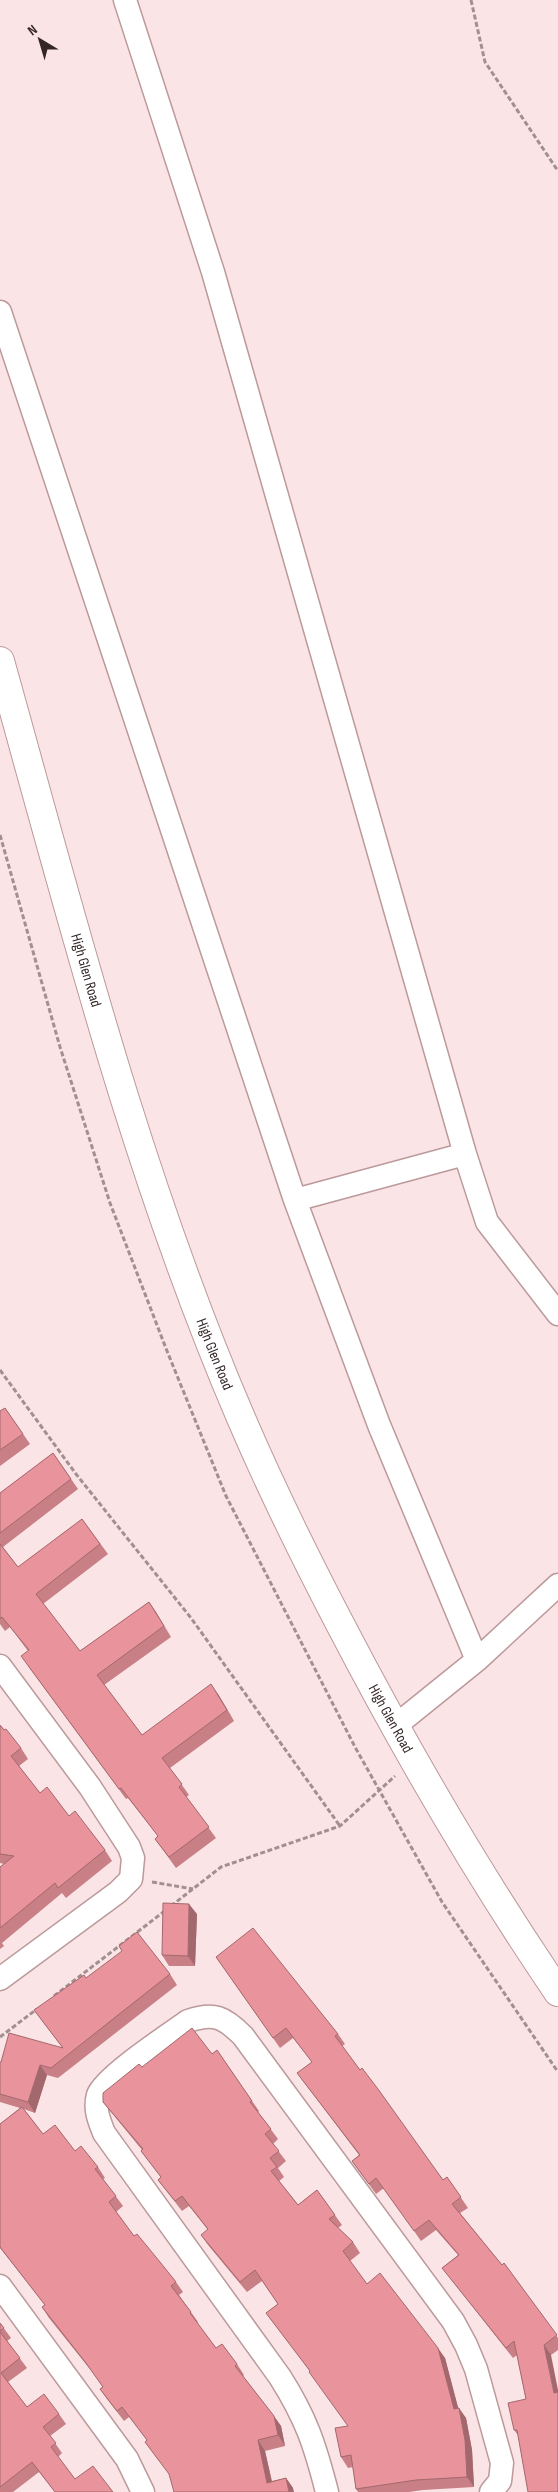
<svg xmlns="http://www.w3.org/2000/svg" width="558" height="2492" viewBox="0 0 558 2492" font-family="'Sofia Sans Condensed',sans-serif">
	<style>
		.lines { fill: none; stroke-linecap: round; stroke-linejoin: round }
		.minor-casing { stroke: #bc999b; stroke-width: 25 }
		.primary-casing { stroke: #bc999b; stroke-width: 30 }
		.path { stroke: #a28f90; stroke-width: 3; stroke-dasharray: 5 2.5; stroke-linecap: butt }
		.minor { stroke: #fff; stroke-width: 22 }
		.primary { stroke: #fff; stroke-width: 28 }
		.wall { fill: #c87f86 }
		.shaded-wall { fill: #a3686d }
		.building { fill: #e9949c; stroke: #a3686d }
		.labels { text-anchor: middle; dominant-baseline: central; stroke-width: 5; stroke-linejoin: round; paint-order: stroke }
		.street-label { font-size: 15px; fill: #342627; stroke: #fbe4e5 }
	</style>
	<rect width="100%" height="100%" fill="#fbe4e5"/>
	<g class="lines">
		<defs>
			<path id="minor" d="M125,0l88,272 252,882 22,68 71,92
				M0,312l295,888 84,225 98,235
				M295,1200l170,-46
				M0,1666l90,121 39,60 4,11 -2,21 -13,13 -118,87
				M394,1727l83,-67 81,-75
				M0,2286l127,173 16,33
				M327,2492c-12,-47 -21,-74 -47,-115l-176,-244c-5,-13 -10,-24 -6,-38 6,-18 72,-61 90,-74 26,-9 36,-4 55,15l210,285 13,24 10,24 26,94 -2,18 -9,11"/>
			<g id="primary">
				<path id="s1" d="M0,661c71,254 136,513 241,757 30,70 63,137 98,204 66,127 138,251 219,370"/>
			</g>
		</defs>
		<use href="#minor" class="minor-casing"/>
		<use href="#primary" class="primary-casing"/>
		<path class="path" d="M471,0l14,62 73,109
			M0,835l60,212 50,156 57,148 59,145 129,251 87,155 116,170
			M0,1370l76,104 115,144 149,208
			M152,1882l41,7
			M171,1906l50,-39 119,-41 55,-50
			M54,1996l112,-86
			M0,2037l37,-28"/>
		<use href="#minor" class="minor"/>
		<use href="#primary" class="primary"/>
	</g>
	<path class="wall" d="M5,1408l25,36 -30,22v-55z
		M53,1453l25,36 -75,58 15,20 64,-48 26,35 -65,50 37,47 69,-49 22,35 -67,48 38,50 76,-41 16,27 -64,47 19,27 -3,2 30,41 -40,30 -21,-29 3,-3 -30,-38 -2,1 -98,-133v-15l-18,-24 -5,4 -5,-7v-131z
		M0,1725l21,23 7,11 -9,7 21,27 29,23 36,34 7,11 -46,37 -4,-5 -60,50 2,3 -4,3v-82l4,-3 -4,-1z
		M197,1914l-2,52h-26l-7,-11z
		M216,1957l122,77 7,10 -3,2 101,134 4,-3 21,31 -8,5 42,52 2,-2 54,75v12l-7,5 -33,80 -4,-5 12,-31 -9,-44 -4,3 -63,-80 -8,-10 16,-13 -22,-25 -15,11 -37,-53 -8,6 -24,-33 7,-6 -62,-82 15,-11 -19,-24 -13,10z
		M170,1974l7,11 -119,93 -11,-3 -12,38 -11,-4 19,25 32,17 23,16 7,11 -2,1 20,27 -7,6 18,24 42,46 7,10 -4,3 19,27 -1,1 19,25 21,16 7,11 -1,1 38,50 4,20 -20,5 7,30 14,-3 7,10 -123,-13 -25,-33 2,-2 -18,-23 -5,4 -17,-22 -7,-10 3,-2 -10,-14 -44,-55 -7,-11 3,-2 -45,-57v-124l20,-16 -20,-6v-40h1l61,-15 -28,-37 52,-32z
		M217,2050l42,61 -1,1 20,27 -5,5 13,17 -8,7 6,9 -5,4 19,24 19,-15 25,35 -4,3 15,14 7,11 -10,8 17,23 78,74 13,50 8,10 6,32 2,37 -51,3 -14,2h-51l-2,-3 -3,-22 -5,1 -7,-11 7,-31 -38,-55 -44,-58 12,-9 -16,-23 -15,11 -39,-47 -7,-10 7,-5 -19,-24 -7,5 -24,-31 3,-3 -20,-26 1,-1 -31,-38 -8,-10 39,-35 70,-13z
		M0,2323l11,15 -4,3 20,27 -19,14 19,25 32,7 7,10 -16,12 12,17 -4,4 17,22 38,13h-58l-16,-20 -26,20h-13z"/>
	<path class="shaded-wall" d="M149,1602l7,10 15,25 -7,-11z
		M211,1684l7,10 16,27 -7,-11z
		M189,1904l8,10 -2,52 -7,-10z
		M40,2065l7,10 -12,38 -7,-11z
		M544,2345l7,10 7,35v10l-4,-7z
		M438,2348l7,10 14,53v-3l7,10 6,32 2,37 -7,-10 -13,-68z
		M274,2416l7,10 4,20 -7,-11z
		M258,2440l7,11 9,41 -7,-9z
		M286,2478l7,10 1,4h-5z"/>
	<path class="building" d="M5,1408l18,26 -23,16v-39z
		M53,1453l18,26 -71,54v-40z
		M82,1519l18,25 -64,50 44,57 69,-49 15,24 -67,49 45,60 69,-51 16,26 -65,48 20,26 -3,3 30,40 -40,30 -14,-18 3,-3 -37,-48 -2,1 -98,-133 8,-6 -27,-33 -2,2v-75l18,23z
		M0,1725l4,5 2,-1 15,19 -10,8 29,37 7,-6 22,29 6,-5 30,39 -47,38 -3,-5 -55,45v-61l14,-11 -14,-2z
		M163,1903l26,1 -1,52 -26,-1z
		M253,1928l85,106 -3,2 25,34 2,-2 16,21 65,91 4,-3 14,20 -9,7 50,61 2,-2 53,72 -13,10 10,48 4,-1v100h-30l-11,-62h-3l-6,-27 18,-4 -12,-58 -8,7 -64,-80 17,-13 -30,-35 -15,11 -38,-53 -7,6 -17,-23 8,-6 -63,-82 15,-11 -26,-34 -13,10 -57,-81z
		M137,1932l33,42 -119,94 -11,-3 -12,37 -28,-8v-32h1l8,-29 54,15 -29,-38 50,-35 2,3 36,-27 -3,-5z
		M192,2028l20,26 5,-4 35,51 -2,1 21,27 -6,5 14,17 -9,7 7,9 -6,4 27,34 19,-15 18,25 -6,4 24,23 -10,9 24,33 13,-11 58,75 16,61 5,-1 6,32 2,37 -51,3 -60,9 -5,-34 -10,2 -6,-29 13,-2 -39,-54 1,-1 -44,-58 12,-9 -23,-34 -15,12 -39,-47 7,-6 -26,-33 -7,5 -17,-21 3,-3 -20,-26 2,-2 -40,-47v-9l36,-29 3,3z
		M22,2107l21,27 12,-9 20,26 6,-5 17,21 -3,2 21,27 -7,6 25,34 3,-2 23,28 16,20 -5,4 20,26 -1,1 26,35 6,-4 15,20 -2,2 39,50 4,19 -20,5 9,43 19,-5 3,14h-115l-5,-18 -24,-32 2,-2 -25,-33 -5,4 -17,-22 3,-2 -17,-24 -44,-56 3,-2 -45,-58v-123z
		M0,2323l4,5 -4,3z
		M0,2332l20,26 -19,15 26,34 17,-13 15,20 -16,13 13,16 -5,4 24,32 18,-13 20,26h-58l-23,-30 -32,25z"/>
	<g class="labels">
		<g class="street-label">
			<text stroke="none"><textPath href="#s1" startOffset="321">High Glen Road</textPath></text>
			<text stroke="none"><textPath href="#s1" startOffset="726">High Glen Road</textPath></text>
			<text stroke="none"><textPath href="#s1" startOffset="1131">High Glen Road</textPath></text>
		</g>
	</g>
	<g transform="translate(40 40) rotate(322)" stroke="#fbe4e5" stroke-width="4" paint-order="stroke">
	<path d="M0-4L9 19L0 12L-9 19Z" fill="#342627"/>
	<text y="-8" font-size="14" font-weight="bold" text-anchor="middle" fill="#342627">N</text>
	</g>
</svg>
